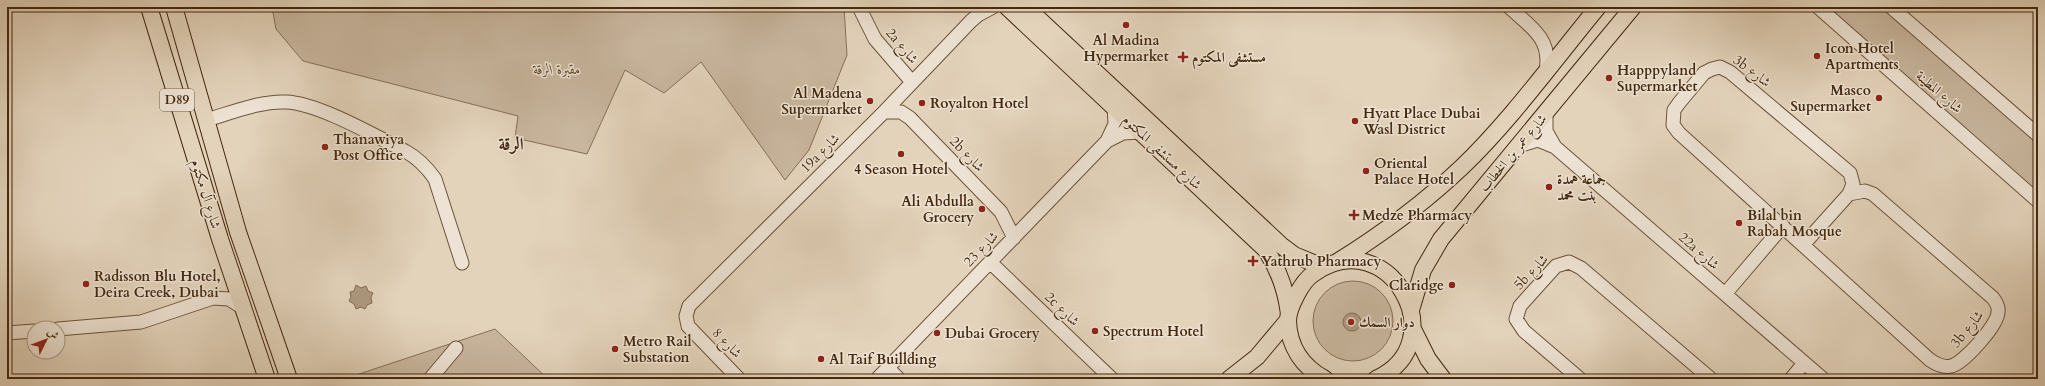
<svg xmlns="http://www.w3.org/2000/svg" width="2045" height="386" viewBox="0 0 2045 386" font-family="Cardo,Amiri,serif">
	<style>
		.green { fill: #c8b69e; stroke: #867056 }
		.water { fill: #ad9980; stroke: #836c52 }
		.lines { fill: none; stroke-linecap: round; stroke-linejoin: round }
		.minor-casing { stroke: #6c5439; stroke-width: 15 }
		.major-casing { stroke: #44290e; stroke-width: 18 }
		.minor { stroke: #ede2d3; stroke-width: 13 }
		.major { stroke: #e3d3bb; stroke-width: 16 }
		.poi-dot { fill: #8f2418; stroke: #ede2d3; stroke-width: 1.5 }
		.labels { text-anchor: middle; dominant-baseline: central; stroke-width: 3; stroke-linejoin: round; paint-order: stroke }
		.shield { fill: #ede2d3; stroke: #776049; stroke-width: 1 }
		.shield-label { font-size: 13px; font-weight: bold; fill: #44290e }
		.poi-label { font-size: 14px; font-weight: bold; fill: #44290e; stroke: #ede2d3; text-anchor: start }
		.street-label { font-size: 14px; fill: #44290e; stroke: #ede2d3 }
		.park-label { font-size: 14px; font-style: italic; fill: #5e452b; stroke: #ede2d3 }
		.district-label { font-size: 18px; font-weight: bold; fill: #44290e; stroke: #ede2d3 }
	</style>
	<rect width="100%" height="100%" fill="#e3d3bb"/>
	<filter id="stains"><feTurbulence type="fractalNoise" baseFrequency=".005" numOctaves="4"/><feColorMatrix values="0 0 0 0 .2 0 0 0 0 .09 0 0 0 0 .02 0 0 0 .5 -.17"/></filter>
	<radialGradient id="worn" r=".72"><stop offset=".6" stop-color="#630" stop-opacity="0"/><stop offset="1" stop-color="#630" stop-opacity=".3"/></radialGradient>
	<path class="green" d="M272,7h572l3,48 -38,95 -24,30 -84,-118 -37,31 -39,-23 -38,84 -72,-16 3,-22 -215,-55 -27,-32z
		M1818,7h66l154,135v57z
		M1313 321a40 40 0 1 1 80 0a40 40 0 1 1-80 0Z
		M495,329l53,50h-189l-3,-4z"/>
	<path class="water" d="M356,285l5,3 5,-2 2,5 5,2 -2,4 1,6 -5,2 -2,4 -4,-2 -5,2 -2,-5 -5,-3 2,-4 -1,-5 4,-1z
		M1343 322a9 9 0 1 1 18 0a9 9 0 1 1-18 0Z"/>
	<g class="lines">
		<defs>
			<path id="minor" d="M859,7l16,32 37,43
				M1509,7c21,19 43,32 37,63
				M1818,7l220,194
				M1891,7l147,128
				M884,112h17l9,6 91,94 13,26
				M1546,114v17l9,16
				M206,120c25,-7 53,-19 80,-18 32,1 89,34 119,49 13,7 21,15 30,28l27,84
				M1107,141l8,-17 -1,-18
				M1521,145l17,-5 17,7 268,232
				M1803,245l46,-51 4,-10 -3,-11 -120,-101 -10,-5 -8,2 -8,4 -25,30 -5,7 -1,15 6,8 251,227c6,4 13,8 21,6 12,-2 47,-41 47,-54 1,-5 -2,-10 -5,-14l-120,-104 -8,-3 -16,3
				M990,262l122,117
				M1725,294l58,-68
				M58,329l83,-7 72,-24 16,1 14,9
				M7,333l27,-2
				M888,368l11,11
				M430,379l26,-31
				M739,379l-51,-53 -2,-10 3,-10 195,-194 87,-91 7,-6 15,-8
				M877,379l230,-238 16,-8 17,-1
				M1580,379l-56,-48 -8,-12 4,-13 36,-40 13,-4 12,6 130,111
				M1791,379l13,-16"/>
			<path id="major" d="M149,7l71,232 47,140
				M174,7l64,225 51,147
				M1007,7l259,243c13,20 20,39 23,64
				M1026,7l256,239 12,9 29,12
				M1337,262c45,-28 87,-59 125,-95 49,-47 93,-108 136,-160
				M1411,310l12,-40 18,-31 192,-232
				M1412,327l16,32 15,20
				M1229,379l28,-22 31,-37
				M1325,379c-22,-12 -36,-32 -37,-58 0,-13 14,-40 25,-47 75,-54 144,68 63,105"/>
		</defs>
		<use href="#minor" class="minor-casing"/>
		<use href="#major" class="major-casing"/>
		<use href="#minor" class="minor"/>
		<use href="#major" class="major"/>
	</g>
	<g class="poi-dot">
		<circle cx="1126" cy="25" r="4"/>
		<circle cx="1817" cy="56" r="4"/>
		<path d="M1181 51h4v4h4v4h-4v4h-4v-4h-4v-4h4z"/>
		<circle cx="1609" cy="78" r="4"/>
		<circle cx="1879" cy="98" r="4"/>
		<circle cx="870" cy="101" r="4"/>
		<circle cx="922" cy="103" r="4"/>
		<circle cx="1355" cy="121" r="4"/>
		<circle cx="325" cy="147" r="4"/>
		<circle cx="901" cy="154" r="4"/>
		<circle cx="1366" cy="171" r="4"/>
		<circle cx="1549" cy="187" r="4"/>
		<circle cx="982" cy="209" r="4"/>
		<path d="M1352 209h4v4h4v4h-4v4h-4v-4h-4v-4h4z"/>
		<circle cx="1739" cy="223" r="4"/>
		<path d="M1251 255h4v4h4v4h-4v4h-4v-4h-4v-4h4z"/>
		<circle cx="86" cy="284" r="4"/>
		<circle cx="1452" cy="285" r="4"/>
		<circle cx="1351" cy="322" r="4"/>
		<circle cx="1095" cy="331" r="4"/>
		<circle cx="937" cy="333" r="4"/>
		<circle cx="615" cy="349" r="4"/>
		<circle cx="821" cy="359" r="4"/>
	</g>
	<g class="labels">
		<rect class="shield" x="160" y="89" width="34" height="22" rx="3"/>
		<g class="shield-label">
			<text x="177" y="100">D89</text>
		</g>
		<g class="poi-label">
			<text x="1126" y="40" text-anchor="middle">Al Madina<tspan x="1126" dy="16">Hypermarket</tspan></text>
			<text x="1825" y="48">Icon Hotel<tspan x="1825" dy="16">Apartments</tspan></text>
			<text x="1192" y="57">مستشفى المكتوم</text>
			<text x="1617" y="70">Happpyland<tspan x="1617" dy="16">Supermarket</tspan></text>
			<text x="1871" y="90" text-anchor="end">Masco<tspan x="1871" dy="16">Supermarket</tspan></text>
			<text x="862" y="93" text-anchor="end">Al Madena<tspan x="862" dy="16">Supermarket</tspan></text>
			<text x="930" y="103">Royalton Hotel</text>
			<text x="1363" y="113">Hyatt Place Dubai<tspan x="1363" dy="16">Wasl District</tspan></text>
			<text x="333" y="139">Thanawiya<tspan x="333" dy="16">Post Office</tspan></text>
			<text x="1374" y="163">Oriental<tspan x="1374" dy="16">Palace Hotel</tspan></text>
			<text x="901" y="169" text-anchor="middle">4 Season Hotel</text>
			<text x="1557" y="179">جماعة همدة<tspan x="1557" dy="16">بنت محمد</tspan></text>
			<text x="974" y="201" text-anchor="end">Ali Abdulla<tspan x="974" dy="16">Grocery</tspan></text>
			<text x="1362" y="215">Medze Pharmacy</text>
			<text x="1747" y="215">Bilal bin<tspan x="1747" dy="16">Rabah Mosque</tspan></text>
			<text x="1261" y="261">Yathrub Pharmacy</text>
			<text x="94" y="276">Radisson Blu Hotel,<tspan x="94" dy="16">Deira Creek, Dubai</tspan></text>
			<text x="1444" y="285" text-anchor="end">Claridge</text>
			<text x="1359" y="322">دوار السمك</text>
			<text x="1103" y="331">Spectrum Hotel</text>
			<text x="945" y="333">Dubai Grocery</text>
			<text x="623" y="341">Metro Rail<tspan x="623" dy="16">Substation</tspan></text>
			<text x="829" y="359">Al Taif Buillding</text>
		</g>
		<g class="street-label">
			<text transform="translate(902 46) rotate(50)">2a شارع</text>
			<text transform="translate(1752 71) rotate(37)">3b شارع</text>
			<text transform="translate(1939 92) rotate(41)">شارع المطينة</text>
			<text transform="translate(1162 152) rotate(43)">شارع مستشفى المكتوم</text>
			<text transform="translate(820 153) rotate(-45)">19a شارع</text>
			<text transform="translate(1513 153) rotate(-50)">شارع عمر بن الخطاب</text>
			<text transform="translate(967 154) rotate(46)">2b شارع</text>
			<text transform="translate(206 194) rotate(73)">شارع آل مكتوم</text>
			<text transform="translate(981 249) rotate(-46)">شارع 23</text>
			<text transform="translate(1699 251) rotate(41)">22a شارع</text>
			<text transform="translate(1531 272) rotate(-46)">5b شارع</text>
			<text transform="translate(1062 309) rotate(44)">2c شارع</text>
			<text transform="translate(1967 329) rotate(-51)">3b شارع</text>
			<text transform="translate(727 343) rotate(46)">شارع 8</text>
		</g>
		<g class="park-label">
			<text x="557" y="69">مقبرة الرقة</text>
		</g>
		<g class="district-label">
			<text x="511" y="144">الرقة</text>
		</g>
	</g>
	<rect width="2045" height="386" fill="none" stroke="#e3d3bb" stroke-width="24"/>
	<rect x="8" y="8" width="2029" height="370" fill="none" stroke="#44290e" stroke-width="2"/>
	<rect x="12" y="12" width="2021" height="362" fill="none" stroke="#44290e"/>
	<g transform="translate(46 340) rotate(48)"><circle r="19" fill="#ede2d3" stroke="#a99884"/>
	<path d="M0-3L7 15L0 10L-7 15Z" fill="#8f2418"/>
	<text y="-6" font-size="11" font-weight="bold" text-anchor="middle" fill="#44290e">ش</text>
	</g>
	<rect width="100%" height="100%" filter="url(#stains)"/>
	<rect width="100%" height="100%" fill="url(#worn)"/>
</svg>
